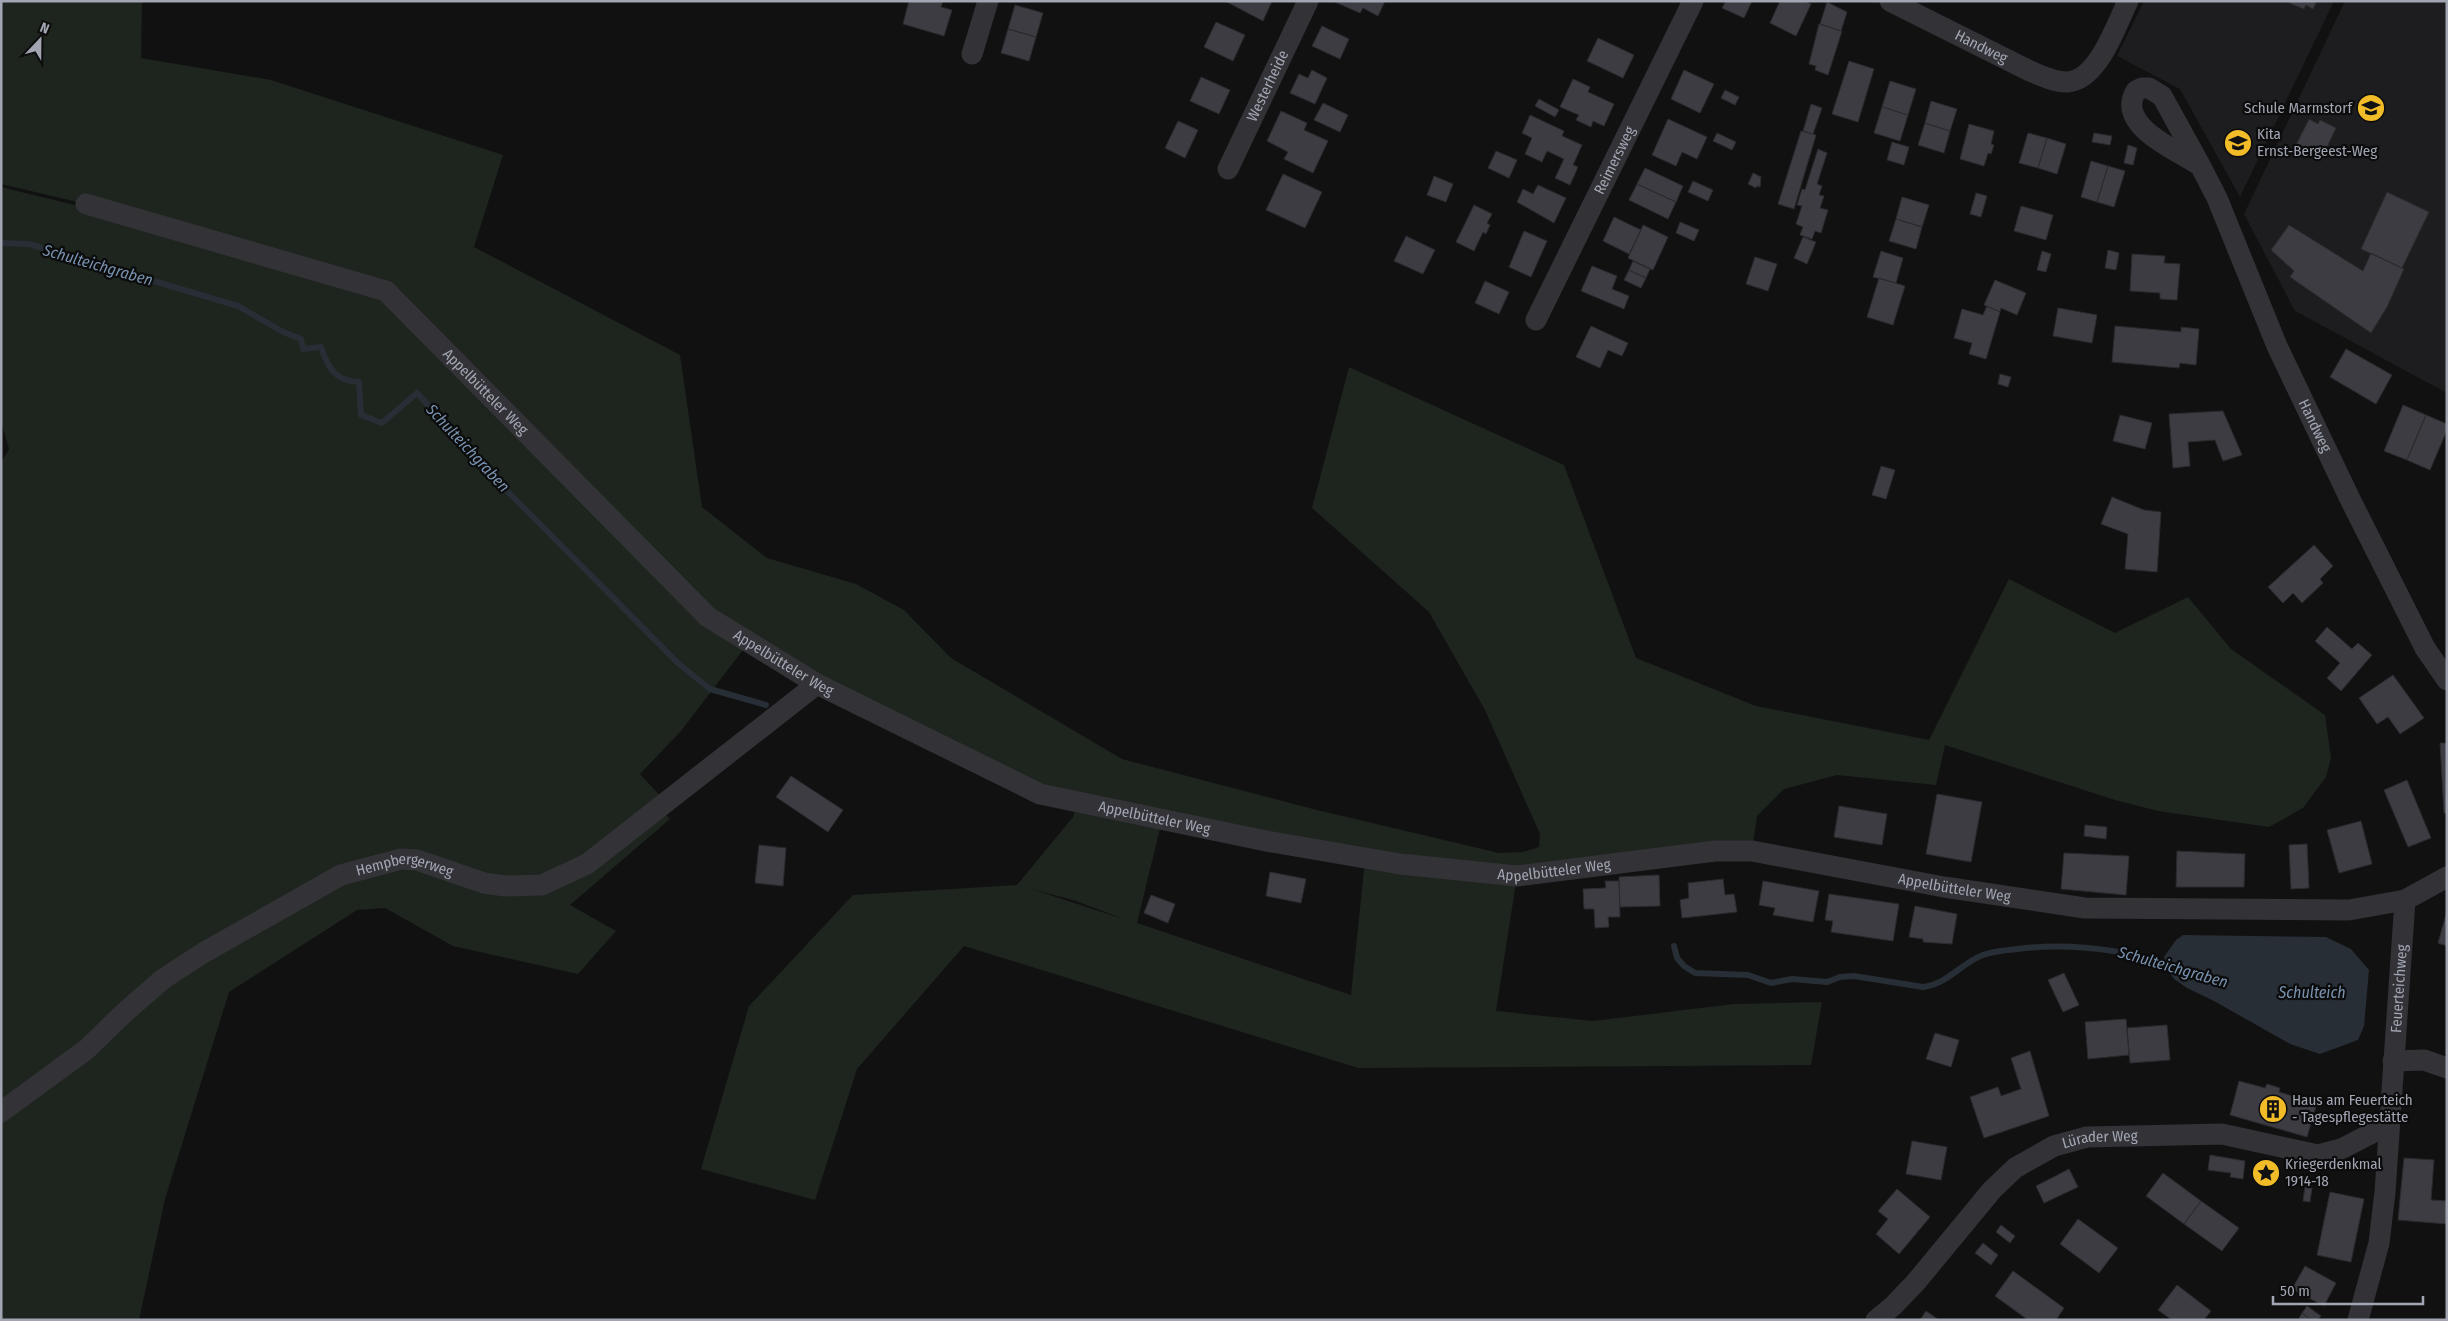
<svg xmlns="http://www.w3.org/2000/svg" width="2448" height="1321" viewBox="0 0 2448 1321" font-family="'Fira Sans Condensed',sans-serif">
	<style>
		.built { fill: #1d1d1f }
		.green { fill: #1d251e; fill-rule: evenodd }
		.water { fill: #272e35 }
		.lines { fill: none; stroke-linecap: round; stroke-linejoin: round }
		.stream { stroke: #272e35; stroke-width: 6 }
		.building { fill: #3c3c42; stroke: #2b2a2e }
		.minor { stroke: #323237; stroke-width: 21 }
		.labels { text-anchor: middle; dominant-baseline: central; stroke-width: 4.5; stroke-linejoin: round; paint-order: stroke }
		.street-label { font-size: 15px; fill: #a2a6b3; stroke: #0c0c0d }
		.poi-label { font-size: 15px; fill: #a2a6b3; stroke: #0c0c0d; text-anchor: start }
		.water-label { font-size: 16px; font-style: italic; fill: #7892af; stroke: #0c0c0d }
	</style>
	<rect width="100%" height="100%" fill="#111112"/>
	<path class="built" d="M2144,1h190l-94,196 -60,-108 -63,-33z
		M2345,1h102v392l-152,-82 -51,-97z"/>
	<path class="green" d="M1,1h141l-1,57 130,22 232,75 -29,92 206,108 22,152 65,51 89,26 48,26 47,48 171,101 191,50 186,44 24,-1 16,-5 1,-13 -55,-124 -56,-98 -117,-104 37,-141 215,98 72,193 120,48 173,34 80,-161 106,54 73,-36 43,52 94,66 6,43 -5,19 -23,31 -34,19 -111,-16 -43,-11 -170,-55 -9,40 -99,-10 -53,14 -27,27 -5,35 -235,25 -21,135 97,10 141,-17 88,-2 -11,63 -453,3 -394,-122 -107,123 -42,131 -114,-31 48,-163 104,-111 164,-10 56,-68 5,-15 -329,-160 -68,89 -41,43 26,28 -6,6 10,11 -100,86 46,26 -38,43 -125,-28 -68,-38 -28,2 -128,82 -64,207 -26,121h-138v-857l8,-14 -8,-28v-234l147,36 -62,-19 -85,-20zM1162,820l203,40 -14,135 -214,-72zM1032,889l44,12 45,17h-1z"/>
	<path class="water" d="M2183,935l143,2 25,12 18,21 -5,56 -6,14 -38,14 -30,-10 -76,-43 -27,-13 -13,-9 -7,-10 -3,-12 12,-17z"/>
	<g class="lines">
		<path class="stream" d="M1,243l28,1 209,62 45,26 18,7 2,10 18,-2c7,21 14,34 38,35l2,33 21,8 35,-30 80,88 182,183 31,25 56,16
			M1674,946l3,12 7,8 11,7 53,2 23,8 21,-4 35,3 13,-5 14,-1 69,11c25,-3 38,-24 60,-32 10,-4 23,-5 34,-6 54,-7 104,0 155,16"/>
	</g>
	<path class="building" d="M909,1h34l-2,6 11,3 -8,26 -41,-12z
		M1225,1h47l-9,20z
		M1385,1l-7,15 -15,-8 -3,5 -25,-11z
		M1726,1h26l-8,17 -22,-10z
		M1780,1h24l7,3 -15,32 -26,-13z
		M2290,1h27l-4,8 -7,-4 -2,4 -15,-6z
		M1827,2l20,10 -6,19 -21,-7z
		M1015,5l28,8 -7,24 -28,-8z
		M1216,22l29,13 -12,26 -29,-14z
		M1819,24l23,7 -14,44 -13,-5 1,-4 -7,-2z
		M1322,26l27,13 -9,20 -28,-13z
		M1008,29l28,8 -7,24 -28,-8z
		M1598,38l36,17 -11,23 -36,-17z
		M1849,61l25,8 -16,53 -26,-8z
		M1312,70l15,8 -12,26 -25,-11 9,-19 9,4z
		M1684,70l30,14 -14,29 -29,-14z
		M1201,77l29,13 -11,24 -29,-13z
		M1573,79l17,8 -2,5 26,12 -10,22 -11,-5 -2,6 -15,-7 3,-5 -19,-8z
		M1890,81l26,8 -8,26 -26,-8z
		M1725,90l14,7 -4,8 -14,-7z
		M1539,99l20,11 -4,7 -20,-11z
		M1931,101l26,8 -7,22 -25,-8z
		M1323,103l25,12 -8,17 -26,-12z
		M1811,104l11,4 -9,26 -10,-3z
		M1882,107l26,8 -8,26 -26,-8z
		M1281,111l26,12 -3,7 24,11 -15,32 -29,-14 4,-7 -21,-11z
		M1530,115l34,16 -2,5 20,9 -9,20 5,2 -8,18 -15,-7 9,-19 -17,-8 -5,11 -17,-8 7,-16 -10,-5z
		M1668,119l39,18 -10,22 -15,-7 -6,14 -24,-11z
		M2309,119l9,5 2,-4 16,8 -14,30 -26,-13z
		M1178,121l20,9 -13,28 -20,-10z
		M1925,123l25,8 -6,22 -26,-8z
		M1969,124l25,7 -3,13 3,1 -3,9 -3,-1 -4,13 -24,-7z
		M1801,131l15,4 -22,74 -16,-5z
		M1717,133l19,9 -4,8 -19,-9z
		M2028,133l19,5 -9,30 -19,-5z
		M2094,133l18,3 -2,9 -18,-3z
		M2047,138l19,6 -9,30 -19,-6z
		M1892,142l17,5 -5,18 -17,-5z
		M2128,145l9,3 -4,17 -9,-2z
		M1818,149l9,4 -10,31 5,2 -3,9 5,1 -4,12 8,2 -7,23 -6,-2 -3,8 -12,-4 3,-8 -7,-3 6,-18 -5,-1 5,-16 3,1z
		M1496,151l21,9 -8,18 -21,-10z
		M2091,161l17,5 -11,36 -16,-5z
		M2108,166l17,5 -11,36 -17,-5z
		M1645,168l38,18 -7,16 -39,-18z
		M1753,173l8,4 -1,10 -3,-1 -1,2 -8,-4z
		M1283,174l39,18 -17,36 -39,-18z
		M1434,176l19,8 -7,18 -19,-7z
		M1693,181l20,9 -5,11 -20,-9z
		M1637,184l39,18 -8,17 -39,-19z
		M1538,185l28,13 -12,25 -37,-21 6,-13 10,5z
		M2387,192l42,20 -27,56 -41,-19z
		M1976,193l11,3 -6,21 -11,-3z
		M1902,197l27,8 -7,22 -26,-8z
		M1474,205l18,9 -5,9 3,2 -4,9 -3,-2 -9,19 -18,-9z
		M2021,206l32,9 -7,25 -32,-9z
		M1614,217l27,13 -12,24 -26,-13z
		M1896,219l26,8 -6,22 -27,-8z
		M1680,222l19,8 -5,11 -18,-8z
		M1643,225l25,12 -15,33 -25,-12z
		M2289,225l74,46 8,-18 33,16 -17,38 -16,26 -81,-56 4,-6 -23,-21z
		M1524,231l23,10 -16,36 -22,-10z
		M1406,236l29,14 -12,24 -29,-13z
		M1803,237l13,5 -9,22 -13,-6z
		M2108,250l11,3 -3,17 -11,-2z
		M1881,251l22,7 -7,25 -23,-6z
		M2042,251l9,3 -5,18 -9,-2z
		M2132,254l33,2 -1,7 16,1 -3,36 -17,-1v-6l-30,-2z
		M1755,257l22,7 -9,27 -22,-7z
		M1633,261l17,8 -4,9 -17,-8z
		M1592,266l25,10 -5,13 17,7 -5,13 -43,-18z
		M1629,270l17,8 -5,10 -17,-8z
		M1879,278l26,8 -12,39 -26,-8z
		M1995,280l31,13 -9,22 -16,-7 -1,4 -16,-7z
		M1485,281l24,11 -10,22 -24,-11z
		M1987,306l13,6 -14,47 -17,-5 3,-11 -18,-5 8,-29 21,6z
		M2058,308l39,7 -5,28 -39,-7z
		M1591,326l37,17 -6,13 -14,-6 -8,18 -24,-11z
		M2115,326l66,6v-5l18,2 -3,36 -16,-2 -1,5 -67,-6z
		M2346,349l46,26 -16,29 -46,-27z
		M2000,374l11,3 -3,10 -10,-3z
		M2403,405l23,10 -19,45 -23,-9z
		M2223,411l19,44 -19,6 -8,-21 -27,2 2,24 -17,2 -4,-54z
		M2120,415l32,8 -7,26 -32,-8z
		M2426,415l21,9v6l-17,40 -23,-10z
		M1881,466l14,4 -9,29 -14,-4z
		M2112,497l32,13 17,2 -4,60 -32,-3 3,-35 -27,-10z
		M2314,545l19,21 -13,13 3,4 -21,20 -9,-10 -10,10 -15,-16z
		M2327,627l25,22 6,-6 14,12 -31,36 -14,-13 13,-15 -25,-22z
		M2393,675l31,43 -24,16 -12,-17 -11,7 -18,-26z
		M2440,743h7v70h-3z
		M791,776l52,34 -15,22 -52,-35z
		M2407,780l24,58 -23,9 -24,-57z
		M1937,794l45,8 -11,60 -45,-8z
		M1839,806l48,8 -5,31 -48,-8z
		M2361,821l11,43 -33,9 -12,-43z
		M2085,825l22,2 -1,12 -22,-3z
		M2307,844l2,44 -18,1 -2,-44z
		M759,845l27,3 -3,38 -28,-3z
		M2177,851l68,3 -1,33h-68z
		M2064,853l65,3 -3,39 -65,-6z
		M1270,872l36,7 -5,24 -35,-7z
		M1659,875l1,31 -40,1 -1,-30z
		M1723,879l2,16 9,-1 3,18 -55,6 -2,-18 9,-2 -1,-15z
		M1605,881h14l1,36h-12l1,10 -14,1 -1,-19h-10l-1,-20 23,-1z
		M1763,881l56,10 -6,31 -40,-7 2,-7 -16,-3z
		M1829,894l70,10 -6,37 -62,-9 2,-11 -8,-1z
		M1151,895l24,9 -7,19 -24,-10z
		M1915,906l42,8 -5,30 -29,-2v-3l-14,-2z
		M2447,911v35l-9,-3z
		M2064,973l15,32 -16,7 -15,-32z
		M2126,1019l3,36 -41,4 -3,-37z
		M2167,1025l3,35 -40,3 -3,-35z
		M1935,1033l24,7 -8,27 -25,-8z
		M2030,1051l19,65 -65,22 -14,-41 28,-10 3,9 20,-7 -10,-31z
		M2239,1081l26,7 2,-4 13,4 -1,4 38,11 -10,34 -77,-22z
		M1912,1141l35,6 -6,33 -35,-6z
		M2210,1155l35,6 -2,18 -13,-2 1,-4 -23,-3z
		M2404,1158l30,2 -3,40 16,1v23l-49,-4z
		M2069,1169l9,18 -34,16 -8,-17z
		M2163,1173l38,28 -17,23 -38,-28z
		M2305,1187l7,1 -2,14 -7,-1z
		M1897,1189l33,28 -31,37 -23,-20 12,-15 -10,-8z
		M2330,1192l34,7 -13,63 -34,-7z
		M2201,1201l38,27 -17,23 -38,-27z
		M2078,1219l40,29 -19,25 -39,-29z
		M2001,1225l14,11 -5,7 -14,-11z
		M1983,1243l15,12 -7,10 -16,-12z
		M2305,1266l31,17 -12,23 -32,-17z
		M2013,1271l51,37 -8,12h-28l-33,-24z
		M2177,1285l34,26 -7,9h-32l-14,-10z
		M2307,1306l14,10 -3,4h-7l-9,-7z
		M1926,1311l13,9h-19z
		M2302,1313l9,7h-13z"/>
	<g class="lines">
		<g class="minor">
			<path id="s1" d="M1890,1l140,70c12,5 24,11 37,11 31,-1 49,-57 61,-81"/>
			<path d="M972,54l16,-53"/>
			<path id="s2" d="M2200,165c-23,-14 -85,-40 -64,-74l6,-3h7l13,8 38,69 17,33 60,148 73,153 75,149 22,32"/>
			<path id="s3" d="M1228,169l80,-168"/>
			<path id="s4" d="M86,204l300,87 322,326 109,67 223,110 226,47 134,23 117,12 198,-25h37l192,36 141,21 264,2 56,-10 42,-23"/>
			<path id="s5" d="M1536,320l157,-319"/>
			<path d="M2393,1061l31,-1 23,8"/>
			<path id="s6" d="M1,1112l86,-63 37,-36 39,-34 40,-26 138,-78 60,-16 16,1 67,23 21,3 37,-1 45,-21 230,-180"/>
			<path id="s7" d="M1876,1320l17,-14 23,-24 76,-92 23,-22 39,-22 33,-9 135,-3 96,21 23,-6 47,-24"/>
			<path id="s8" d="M2358,1320l21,-77 6,-51 20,-292"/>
		</g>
	</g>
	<defs>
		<symbol id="school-disc" viewBox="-11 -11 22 22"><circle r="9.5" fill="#f2bb28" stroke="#0c0c0d"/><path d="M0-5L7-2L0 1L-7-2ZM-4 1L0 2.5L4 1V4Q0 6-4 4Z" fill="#111"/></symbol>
		<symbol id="building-disc" viewBox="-11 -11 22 22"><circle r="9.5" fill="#f2bb28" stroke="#0c0c0d"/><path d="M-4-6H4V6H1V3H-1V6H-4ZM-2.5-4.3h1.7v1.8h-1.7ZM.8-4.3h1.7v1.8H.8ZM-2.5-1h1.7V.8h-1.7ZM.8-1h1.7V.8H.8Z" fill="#111"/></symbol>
		<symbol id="sight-disc" viewBox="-11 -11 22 22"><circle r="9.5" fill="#f2bb28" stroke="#0c0c0d"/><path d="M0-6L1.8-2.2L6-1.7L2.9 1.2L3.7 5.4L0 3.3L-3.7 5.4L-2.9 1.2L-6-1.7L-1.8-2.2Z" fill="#111"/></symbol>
	</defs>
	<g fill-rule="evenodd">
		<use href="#school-disc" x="2355" y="92" width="32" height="32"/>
		<use href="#school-disc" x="2222" y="127" width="32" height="32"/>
		<use href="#building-disc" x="2257" y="1093" width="32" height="32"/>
		<use href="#sight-disc" x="2250" y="1157" width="32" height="32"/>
	</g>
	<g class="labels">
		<g class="street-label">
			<text stroke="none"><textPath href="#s1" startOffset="102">Handweg</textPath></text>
			<text stroke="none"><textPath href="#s3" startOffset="92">Westerheide</textPath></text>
			<text stroke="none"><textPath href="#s5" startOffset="178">Reimersweg</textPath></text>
			<text stroke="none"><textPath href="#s4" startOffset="454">Appelbütteler Weg</textPath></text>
			<text stroke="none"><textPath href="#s2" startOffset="502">Handweg</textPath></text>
			<text stroke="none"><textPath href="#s4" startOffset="859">Appelbütteler Weg</textPath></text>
			<text stroke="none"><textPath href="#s4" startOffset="1264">Appelbütteler Weg</textPath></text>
			<text stroke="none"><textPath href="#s4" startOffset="1669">Appelbütteler Weg</textPath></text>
			<text stroke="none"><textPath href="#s6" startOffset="482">Hempbergerweg</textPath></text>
			<text stroke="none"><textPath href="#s4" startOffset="2074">Appelbütteler Weg</textPath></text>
			<text stroke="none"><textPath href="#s8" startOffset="335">Feuerteichweg</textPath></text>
			<text stroke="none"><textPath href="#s7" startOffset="298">Lürader Weg</textPath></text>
		</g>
		<g class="poi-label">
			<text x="2352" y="108" text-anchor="end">Schule Marmstorf</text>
			<text x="2257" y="134">Kita<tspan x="2257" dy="17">Ernst-Bergeest-Weg</tspan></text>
			<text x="2292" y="1100">Haus am Feuerteich<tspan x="2292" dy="17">- Tagespflegestätte</tspan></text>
			<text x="2285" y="1164">Kriegerdenkmal<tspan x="2285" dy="17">1914-18</tspan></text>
		</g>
		<g class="water-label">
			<text transform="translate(98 265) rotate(16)">Schulteichgraben</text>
			<text transform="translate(468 448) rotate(47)">Schulteichgraben</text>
			<text transform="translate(2173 967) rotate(16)">Schulteichgraben</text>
			<text x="2312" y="992">Schulteich</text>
		</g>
	</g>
	<rect width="2448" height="1321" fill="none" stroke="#a2a6b3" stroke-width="5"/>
	<g transform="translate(40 40) rotate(22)" stroke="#0c0c0d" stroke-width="4" paint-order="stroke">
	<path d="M0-4L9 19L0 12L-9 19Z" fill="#a2a6b3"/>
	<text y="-8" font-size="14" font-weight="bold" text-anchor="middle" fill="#a2a6b3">N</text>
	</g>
	<path d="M2273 1296v8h150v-8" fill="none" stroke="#a2a6b3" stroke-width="2.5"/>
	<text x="2280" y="1296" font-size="15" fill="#a2a6b3" stroke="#0c0c0d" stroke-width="4" paint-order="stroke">50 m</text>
</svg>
